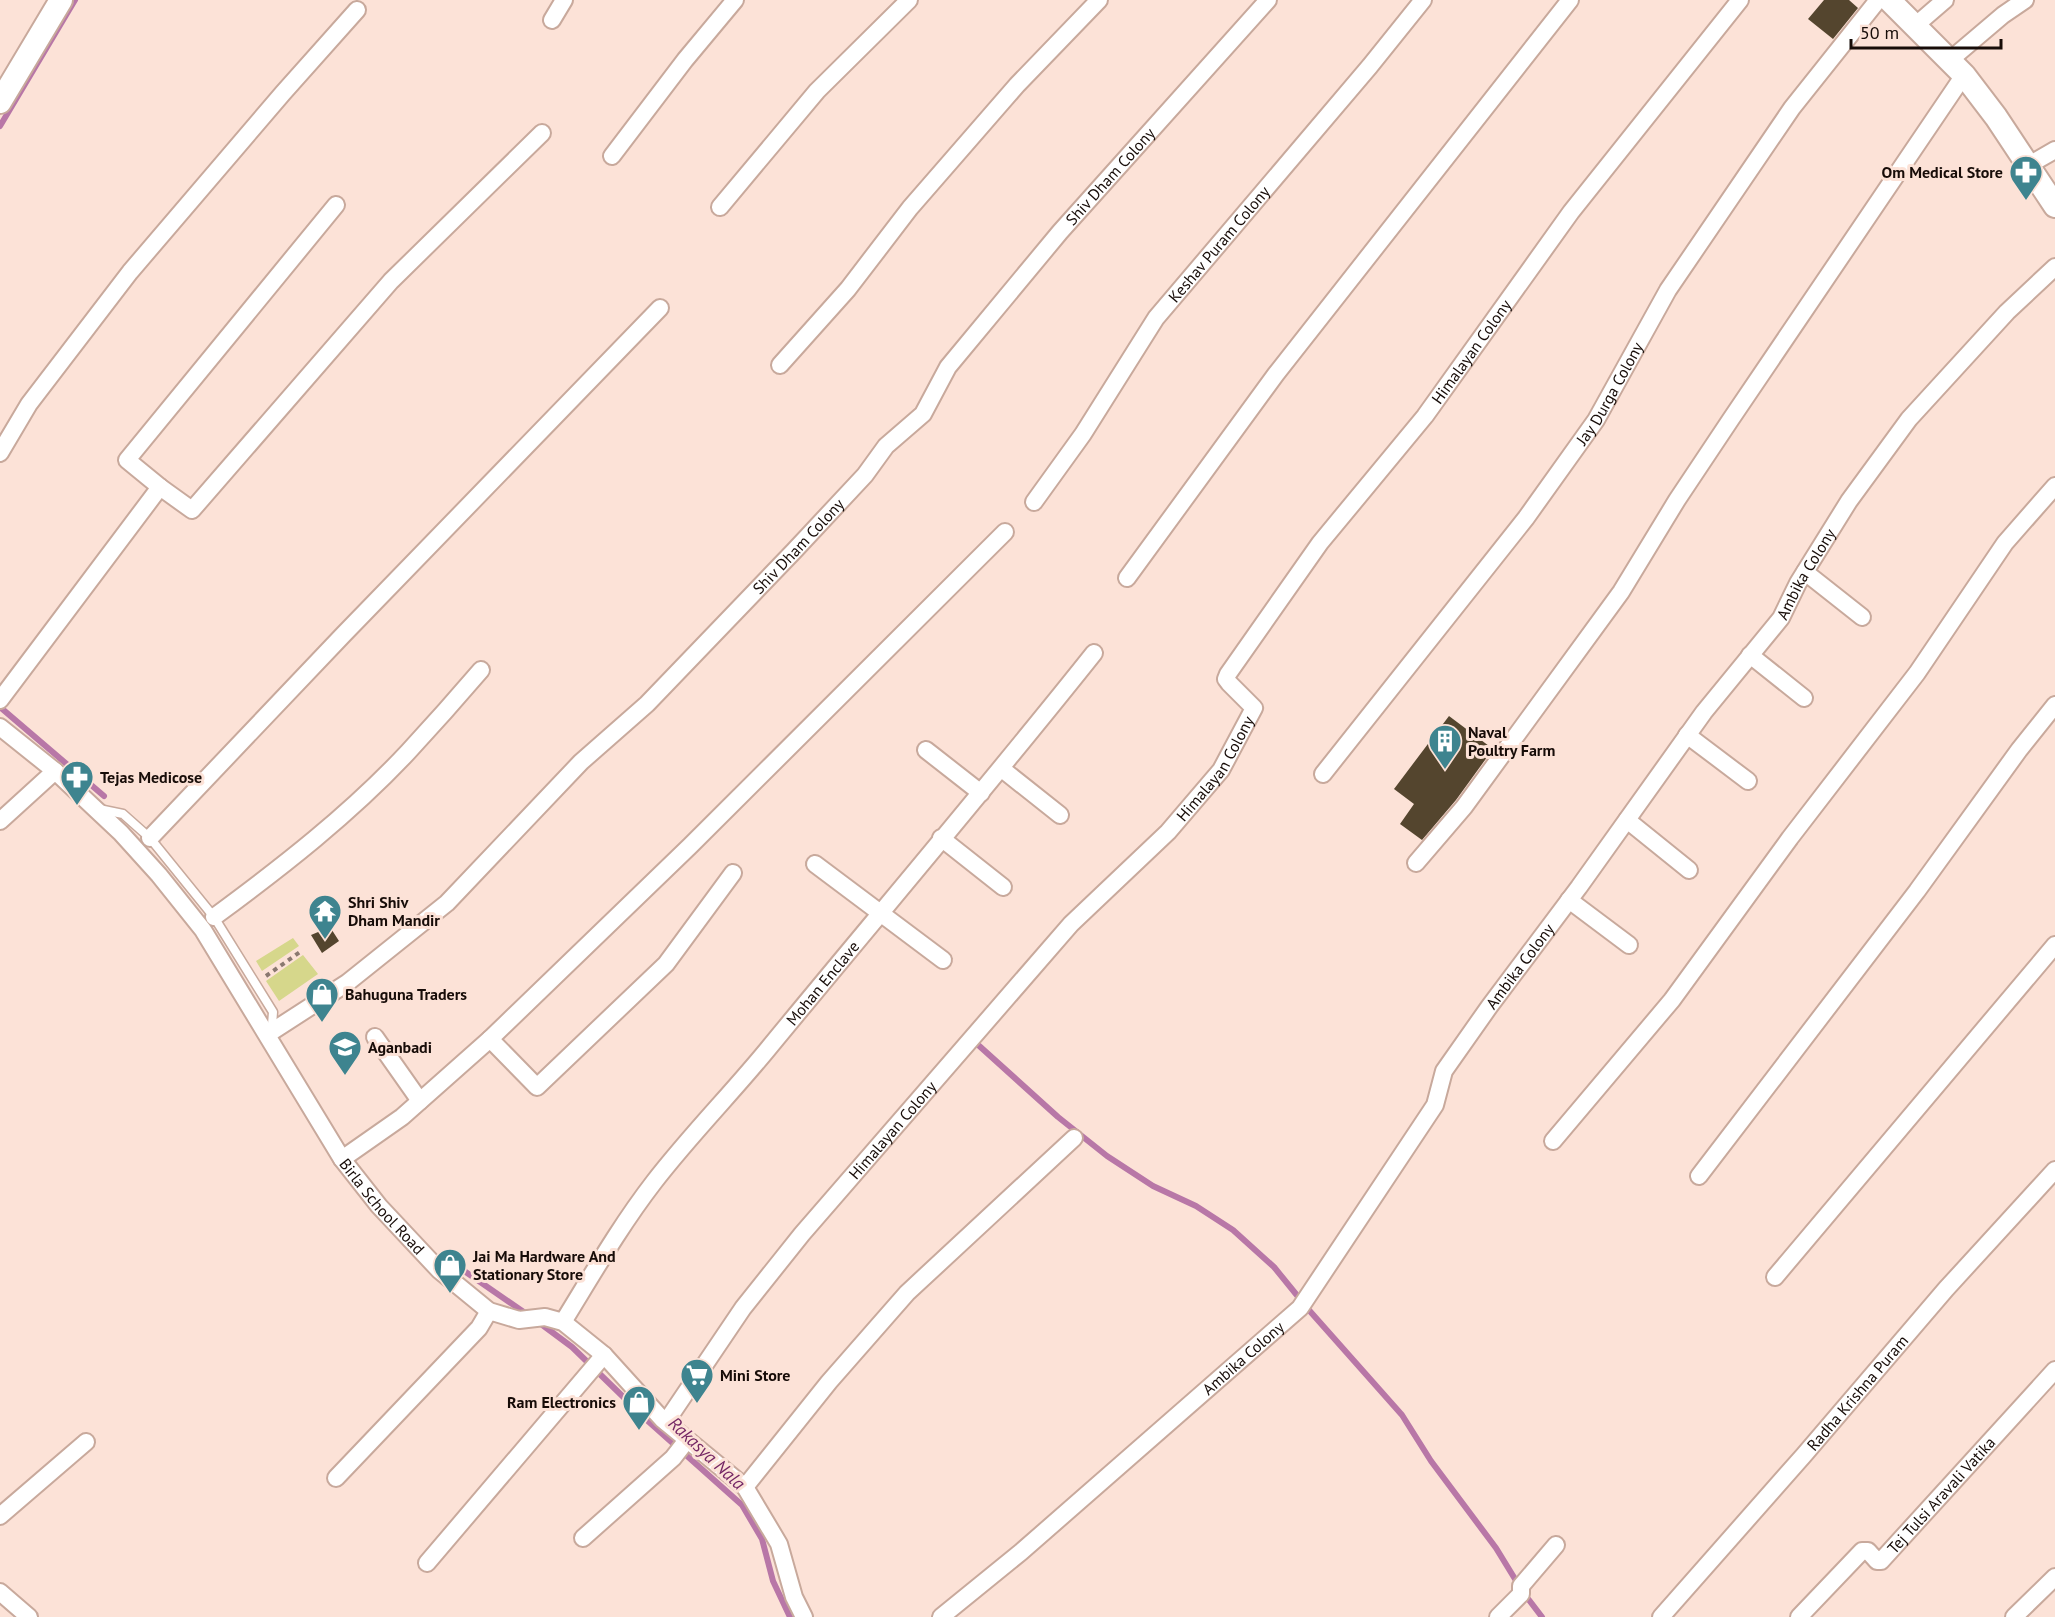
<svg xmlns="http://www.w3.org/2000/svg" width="2055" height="1617" viewBox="0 0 2055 1617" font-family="'PT Sans',sans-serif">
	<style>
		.green { fill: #d6d78b }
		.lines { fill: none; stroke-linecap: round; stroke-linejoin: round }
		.stream { stroke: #b877a7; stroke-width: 6 }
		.building { fill: #54452e }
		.lane-casing { stroke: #c8a99c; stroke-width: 11 }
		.street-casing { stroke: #c8a99c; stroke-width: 20 }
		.secondary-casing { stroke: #c8a99c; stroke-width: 26 }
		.path { stroke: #8a7870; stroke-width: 4; stroke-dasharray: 4.5 4.5; stroke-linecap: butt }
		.lane { stroke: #fff; stroke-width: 8 }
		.street { stroke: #fff; stroke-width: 16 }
		.secondary { stroke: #fff; stroke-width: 22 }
		.labels { text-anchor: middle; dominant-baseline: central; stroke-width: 6; stroke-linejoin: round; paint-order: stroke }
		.poi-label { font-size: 16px; font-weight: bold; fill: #170c08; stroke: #fce2d7; text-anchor: start }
		.street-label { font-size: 16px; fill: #170c08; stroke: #fce2d7 }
		.water-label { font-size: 18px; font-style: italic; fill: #752765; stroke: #fce2d7 }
	</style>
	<rect width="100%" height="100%" fill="#fce2d7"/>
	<path class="green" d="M293,938l6,8 -37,25 -6,-10z
		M303,955l15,19 -39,27 -13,-20z"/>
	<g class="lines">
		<path class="stream" d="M0,126l75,-126
			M0,707l104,89
			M976,1043l82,74 49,39 46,30 43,20 37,24 41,37 26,32
			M444,1257l84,58
			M1308,1309l94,106 29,46 65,87 19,31
			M537,1321l35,26 77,75 93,83 20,34 11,42 17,36
			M1529,1600l13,17"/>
	</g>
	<path class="building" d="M1824,0h25l9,8 -25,31 -25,-20z
		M1449,716l44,33 -37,51 -34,40 -22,-16 14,-20 -20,-15z
		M330,927l9,14 -17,12 -11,-18z"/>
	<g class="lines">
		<defs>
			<path id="lane" d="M99,809l24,5 27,24 64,79 59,95 -1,13 -3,6"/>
			<g id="street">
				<path d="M552,20l12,-20"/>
				<path d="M1916,25l29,-25"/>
				<path d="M1950,60l53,-45 22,-15"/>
				<path d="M612,156l73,-96 50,-60"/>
				<path d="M2027,166l28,-16"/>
				<path d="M336,205l-209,255 33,27 32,23 199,-229 151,-148"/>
				<path d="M720,207l97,-116 92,-91"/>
				<path d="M780,365l68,-76 62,-81 107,-123 82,-85"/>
				<path d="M0,453l29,-49 101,-132 153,-179 74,-83"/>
				<path id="s1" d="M1034,502l49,-68 73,-116 214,-252 53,-66"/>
				<path d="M1805,572l57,45"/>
				<path d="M1127,578l149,-204 294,-374"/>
				<path d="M1750,655l54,43"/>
				<path d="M0,700l160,-213"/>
				<path id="s2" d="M0,727l55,44 66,62 38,42 44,55 139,229 37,47 60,64 50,41 30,9 26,-3 18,5 41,33 58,64 83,68 34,57 15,53 10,20"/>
				<path d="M1687,735l61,46"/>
				<path d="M926,750l55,43"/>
				<path d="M1002,769l58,46"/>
				<path id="s3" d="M1323,774l203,-256 70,-98 72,-130 124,-182 86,-108"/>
				<path d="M1627,820l62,50"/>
				<path d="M0,821l55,-50"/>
				<path d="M150,838l193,-203 317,-327"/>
				<path d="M941,838l62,49"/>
				<path d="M1416,863l48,-56 157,-215 56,-92 54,-81 233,-344"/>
				<path d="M815,864l128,96"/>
				<path d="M1569,900l60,45"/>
				<path d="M214,917c68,-50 136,-103 194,-165 25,-27 49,-54 73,-82"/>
				<path id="s4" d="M268,1034l79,-51 100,-80 134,-141 66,-58 147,-153 71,-76 21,-29 37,-32 25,-47 112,-135 208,-232"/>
				<path d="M375,1037l45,64"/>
				<path d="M490,1039l47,48 129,-123 67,-91"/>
				<path d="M1553,1141l119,-141 118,-162 127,-165 88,-130 50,-57"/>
				<path d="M342,1159l60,-42 88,-78 200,-193 315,-314"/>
				<path d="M1699,1176l218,-285 102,-141 36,-45"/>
				<path d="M1775,1277l280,-332"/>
				<path id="s5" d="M563,1322c29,-47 57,-96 91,-140 37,-48 80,-91 118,-138 107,-130 217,-259 322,-391"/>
				<path id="s6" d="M666,1422l77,-114 59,-74 269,-310 97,-92 53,-62 33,-62 -25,-25 -3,-4 2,-5 92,-131 105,-127 146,-204 169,-212"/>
				<path d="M336,1478l143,-150 10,-17"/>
				<path d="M745,1487l84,-105 78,-89 167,-155"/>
				<path d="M0,1516l86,-74"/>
				<path d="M583,1538l90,-80 14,-18"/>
				<path d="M427,1563l177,-208"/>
				<path d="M0,1592l29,25"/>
				<path id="s7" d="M941,1617l80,-65 279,-244 135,-203 9,-34 45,-64 90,-120 125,-175 77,-94 17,-35 51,-82 60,-82 98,-107 48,-45"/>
				<path d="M1498,1617l23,-23v-8l35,-41"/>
				<path id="s8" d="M1661,1617l143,-162 142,-166 109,-119"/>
				<path id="s9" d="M1799,1617l63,-66h6l9,10h4l174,-191"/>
				<path d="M2014,1617l41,-40"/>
			</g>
			<path id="secondary" d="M1889,0l75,75 32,42 59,89
				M0,102l61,-102"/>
		</defs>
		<use href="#lane" class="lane-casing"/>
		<use href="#street" class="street-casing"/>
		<use href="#secondary" class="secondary-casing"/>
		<path class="path" d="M266,976l34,-24"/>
		<use href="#lane" class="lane"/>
		<use href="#street" class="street"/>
		<use href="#secondary" class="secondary"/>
	</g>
	<defs>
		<symbol id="pharmacy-pin" viewBox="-11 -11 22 30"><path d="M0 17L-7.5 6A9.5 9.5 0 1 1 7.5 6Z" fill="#3e848f" stroke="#fce2d7"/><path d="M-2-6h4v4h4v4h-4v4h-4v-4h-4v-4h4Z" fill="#fff"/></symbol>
		<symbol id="building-pin" viewBox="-11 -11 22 30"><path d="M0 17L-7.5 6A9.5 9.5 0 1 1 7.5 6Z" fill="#3e848f" stroke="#fce2d7"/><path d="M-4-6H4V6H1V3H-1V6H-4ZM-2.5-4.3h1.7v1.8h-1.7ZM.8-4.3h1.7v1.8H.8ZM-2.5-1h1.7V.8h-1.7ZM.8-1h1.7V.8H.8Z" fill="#fff"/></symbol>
		<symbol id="temple-pin" viewBox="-11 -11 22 30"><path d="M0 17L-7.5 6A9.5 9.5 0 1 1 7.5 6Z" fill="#3e848f" stroke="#fce2d7"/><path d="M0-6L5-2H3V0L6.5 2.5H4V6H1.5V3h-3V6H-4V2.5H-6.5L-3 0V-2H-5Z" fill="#fff"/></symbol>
		<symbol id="shop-pin" viewBox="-11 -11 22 30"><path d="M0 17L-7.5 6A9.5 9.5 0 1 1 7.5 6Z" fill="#3e848f" stroke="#fce2d7"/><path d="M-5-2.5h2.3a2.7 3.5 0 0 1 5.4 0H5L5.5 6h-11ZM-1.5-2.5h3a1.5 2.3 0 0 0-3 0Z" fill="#fff"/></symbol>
		<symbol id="school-pin" viewBox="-11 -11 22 30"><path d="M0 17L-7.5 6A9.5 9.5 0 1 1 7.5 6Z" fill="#3e848f" stroke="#fce2d7"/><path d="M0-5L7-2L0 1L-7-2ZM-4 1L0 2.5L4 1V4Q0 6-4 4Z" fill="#fff"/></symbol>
		<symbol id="supermarket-pin" viewBox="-11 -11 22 30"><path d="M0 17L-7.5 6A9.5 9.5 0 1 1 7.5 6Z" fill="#3e848f" stroke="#fce2d7"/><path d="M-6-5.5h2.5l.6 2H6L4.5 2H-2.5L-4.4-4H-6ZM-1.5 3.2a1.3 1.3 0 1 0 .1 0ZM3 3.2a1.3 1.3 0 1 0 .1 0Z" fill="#fff"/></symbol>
	</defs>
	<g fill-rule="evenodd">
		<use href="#pharmacy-pin" x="2007" y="153" width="38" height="52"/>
		<use href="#building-pin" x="1426" y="722" width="38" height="52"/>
		<use href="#pharmacy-pin" x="58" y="758" width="38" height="52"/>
		<use href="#temple-pin" x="306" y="892" width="38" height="52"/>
		<use href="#shop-pin" x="303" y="975" width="38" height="52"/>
		<use href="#school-pin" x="326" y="1028" width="38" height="52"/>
		<use href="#shop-pin" x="431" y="1246" width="38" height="52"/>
		<use href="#supermarket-pin" x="678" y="1356" width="38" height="52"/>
		<use href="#shop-pin" x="620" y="1383" width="38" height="52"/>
	</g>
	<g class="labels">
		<g class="poi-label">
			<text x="2003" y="172" text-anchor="end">Om Medical Store</text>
			<text x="1468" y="732">Naval<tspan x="1468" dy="18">Poultry Farm</tspan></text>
			<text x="100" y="777">Tejas Medicose</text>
			<text x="348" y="902">Shri Shiv<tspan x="348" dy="18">Dham Mandir</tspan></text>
			<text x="345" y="994">Bahuguna Traders</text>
			<text x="368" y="1047">Aganbadi</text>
			<text x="473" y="1256">Jai Ma Hardware And<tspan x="473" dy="18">Stationary Store</tspan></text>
			<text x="720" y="1375">Mini Store</text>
			<text x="616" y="1402" text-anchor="end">Ram Electronics</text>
		</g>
		<g class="street-label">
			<text stroke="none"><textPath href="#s4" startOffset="1209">Shiv Dham Colony</textPath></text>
			<text stroke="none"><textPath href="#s1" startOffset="318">Keshav Puram Colony</textPath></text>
			<text stroke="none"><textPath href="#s6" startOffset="1378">Himalayan Colony</textPath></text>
			<text stroke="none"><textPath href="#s3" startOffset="477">Jay Durga Colony</textPath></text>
			<text stroke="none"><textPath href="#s4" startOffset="723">Shiv Dham Colony</textPath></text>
			<text stroke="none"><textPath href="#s7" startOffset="1368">Ambika Colony</textPath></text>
			<text stroke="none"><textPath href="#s6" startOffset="856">Himalayan Colony</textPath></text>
			<text stroke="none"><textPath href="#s7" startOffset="882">Ambika Colony</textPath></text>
			<text stroke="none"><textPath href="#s5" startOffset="428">Mohan Enclave</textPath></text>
			<text stroke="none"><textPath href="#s6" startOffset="370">Himalayan Colony</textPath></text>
			<text stroke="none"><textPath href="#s2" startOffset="618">Birla School Road</textPath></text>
			<text stroke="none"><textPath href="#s7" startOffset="398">Ambika Colony</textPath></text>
			<text stroke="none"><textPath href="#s8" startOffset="298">Radha Krishna Puram</textPath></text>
			<text stroke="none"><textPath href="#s9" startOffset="204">Tej Tulsi Aravali Vatika</textPath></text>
		</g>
		<g class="water-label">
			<text transform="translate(707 1453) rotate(43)">Rakasya Nala</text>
		</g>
	</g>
	<path d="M1851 39v9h150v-9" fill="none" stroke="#170c08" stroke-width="3"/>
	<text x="1860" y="39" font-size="18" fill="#170c08" stroke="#fce2d7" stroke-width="4.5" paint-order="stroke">50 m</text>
</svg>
